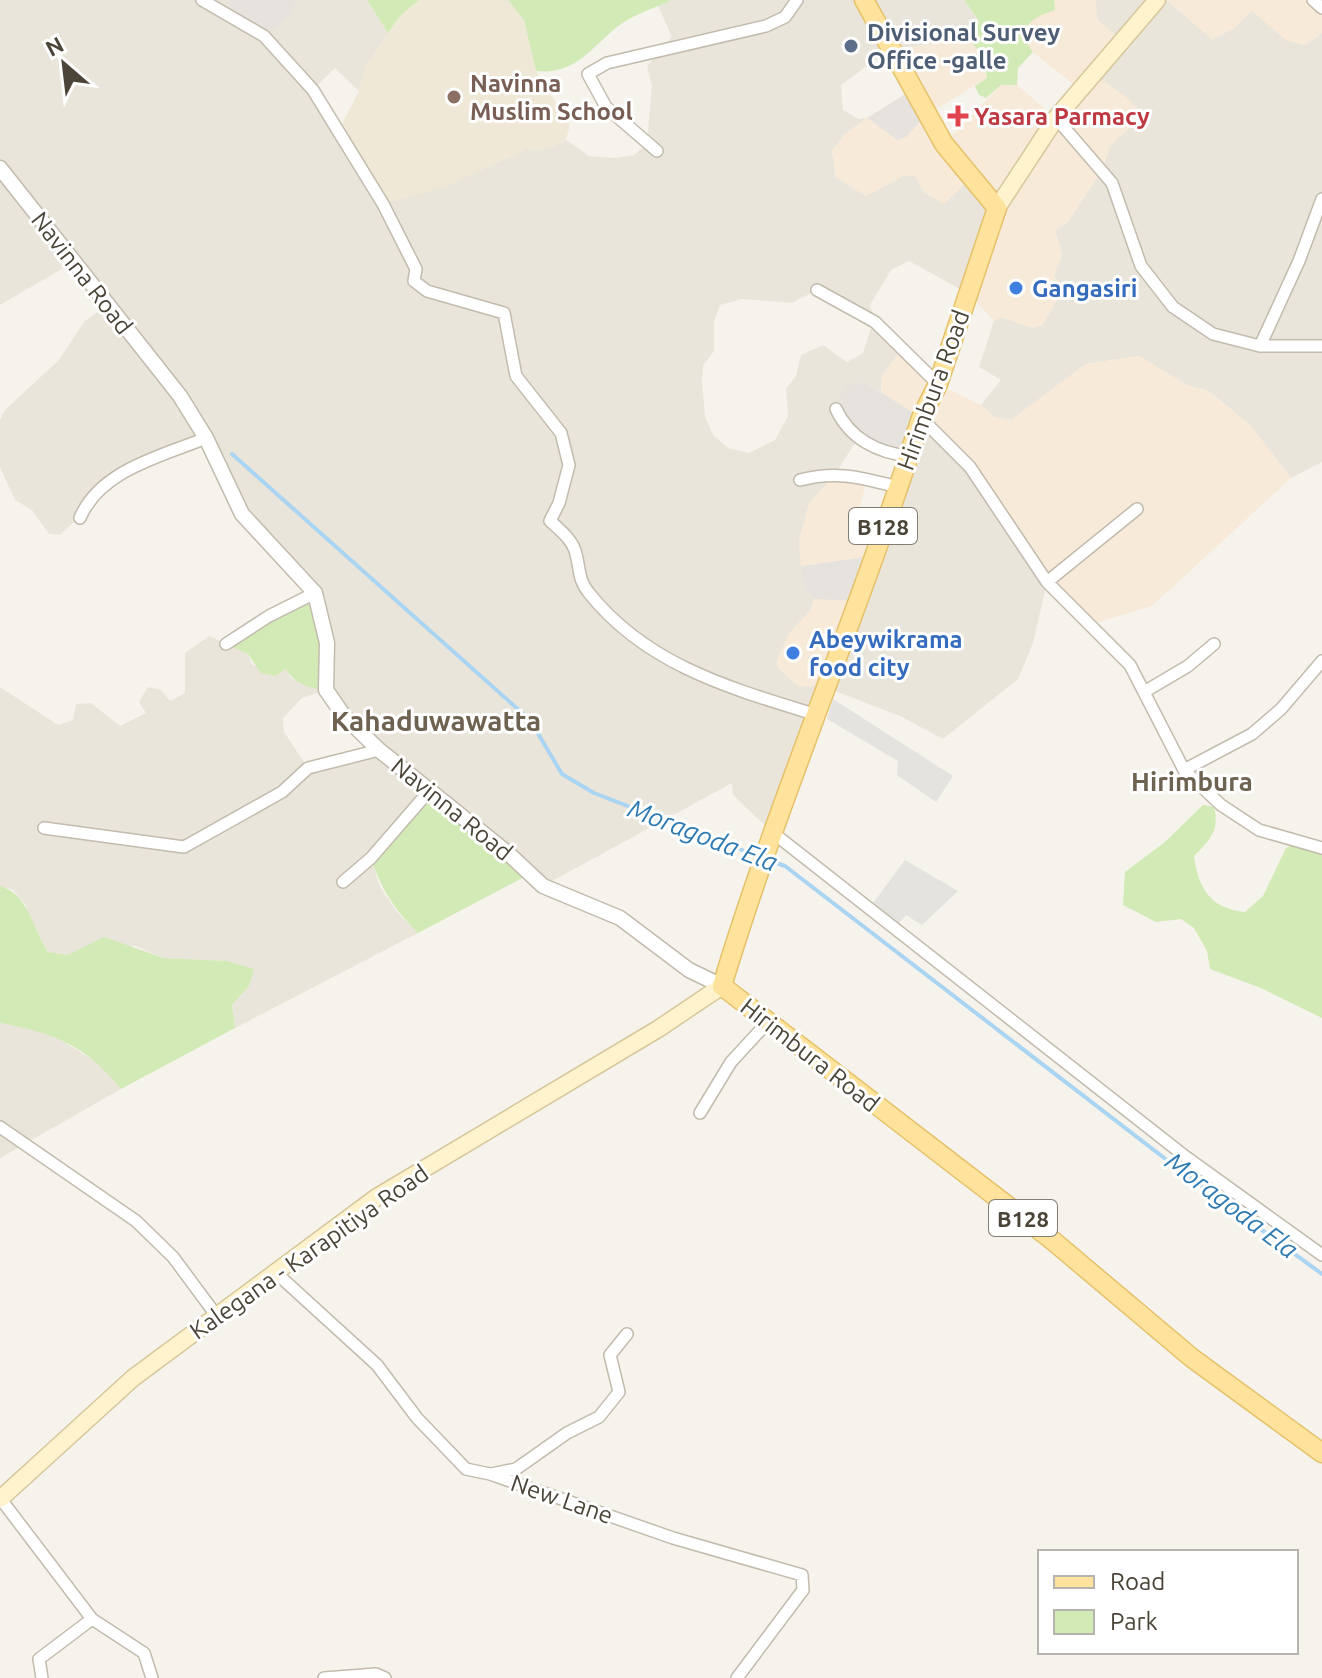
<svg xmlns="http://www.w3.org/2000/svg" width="1322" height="1678" viewBox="0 0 1322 1678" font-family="Ubuntu,sans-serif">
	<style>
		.residential { fill: #eae5da; fill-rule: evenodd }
		.commercial { fill: #f7ead8 }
		.industrial { fill: #e6e2dd }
		.education { fill: #efe8d6 }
		.green { fill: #d2eab5 }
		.parking { fill: #e5e3e0 }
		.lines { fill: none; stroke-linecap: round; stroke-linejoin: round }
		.stream { stroke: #a9d4f2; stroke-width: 4 }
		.minor-casing { stroke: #c2bbae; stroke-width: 14 }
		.tertiary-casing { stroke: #c2bbae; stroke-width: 17 }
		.secondary-casing { stroke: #d6c79b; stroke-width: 19 }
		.primary-casing { stroke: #e6c16a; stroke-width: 21 }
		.minor { stroke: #fff; stroke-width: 11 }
		.tertiary { stroke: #fff; stroke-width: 14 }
		.secondary { stroke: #fff3cd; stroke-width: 16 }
		.primary { stroke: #ffe39c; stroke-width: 18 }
		.service-dot { fill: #5c6f8a; stroke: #fff; stroke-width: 3 }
		.education-dot { fill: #8d6e63; stroke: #fff; stroke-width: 3 }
		.health-dot { fill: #e0444e; stroke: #fff; stroke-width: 3 }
		.shop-dot { fill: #3f7fe0; stroke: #fff; stroke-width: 3 }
		.labels { text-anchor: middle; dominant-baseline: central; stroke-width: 6; stroke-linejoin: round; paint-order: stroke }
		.shield { fill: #fff; stroke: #817c74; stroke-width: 2 }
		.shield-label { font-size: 22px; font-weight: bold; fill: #4b4439 }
		.service-label { font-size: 24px; font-weight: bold; fill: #4e5e75; stroke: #fff; text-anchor: start }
		.education-label { font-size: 24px; font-weight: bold; fill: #785e54; stroke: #fff; text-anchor: start }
		.health-label { font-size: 24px; font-weight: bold; fill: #be3a42; stroke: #fff; text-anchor: start }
		.street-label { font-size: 24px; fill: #4b4439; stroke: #fff }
		.shop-label { font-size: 24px; font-weight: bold; fill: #366cbe; stroke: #fff; text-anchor: start }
		.neighbourhood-label { font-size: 26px; font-weight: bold; fill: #6e6250; stroke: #fff }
		.water-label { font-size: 26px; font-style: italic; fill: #2e7ab2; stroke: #fff }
		.quarter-label { font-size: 28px; font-weight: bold; fill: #6e6250; stroke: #fff }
	</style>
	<rect width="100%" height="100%" fill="#f6f3ec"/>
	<path class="residential" d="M0,0h230l58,16 10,-16h69l21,33 -22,33 -7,25 -24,-23 -22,22 70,114 89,-30 55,-25 23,-1 16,-8 23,16 26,2 19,-3 13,-11 5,-58 -5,-20 25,-29 -14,-31 11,-6h295l15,21 -12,18 -78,11 -48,35 2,25 16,9 8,-1 -23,17 -12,16 4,26 30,19 37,-20 11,-1 11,18 45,-14 27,29 -28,86 -60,-33 -18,9 -21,35 5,17 27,26 -20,28 -1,16 -13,-8 -10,54 -22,35 -27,31 -10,37 4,43 11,15 -3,11 -22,24 -12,27 1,7 47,19 96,-269 28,25 98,139 -14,61 -15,36 -75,60 -41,-22 -77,-30 -53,145 -39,-37 -1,-12 -189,103 -33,-31 -139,3 9,29 18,26 20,20 -183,95 -3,-23 17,-19 4,-17 -26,-8 -63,-3 -29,-12 -67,9 -20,-3 -16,-24 -6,-23 -13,-15 -13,-4v-199l58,38 15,-5 3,-16 15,-1 29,23 26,-13 -7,-11 9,-15 13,3 9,11 15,-8v-40l24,-17 39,18 4,11 34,4 5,9 23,10 1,-95 -73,-79 -36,-76 -80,34 -66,63 -11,-1 -17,-24 -17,-10 -15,-33v-47l5,-10 54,-50 25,-38 24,-18 -36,-41 -72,42zM817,290l54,38 -8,25 -16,9 -24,-17 -22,10 -5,21 -10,13 2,27 -13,24 -26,13 -21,-5 -14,-12 -9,-19 -3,-35 1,-16 11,-15v-29l6,-17 22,-6 50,4zM326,690l52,61 -70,17 -24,-36 -1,-14 19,-20z
		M1096,0h71l45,39 21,-10 19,-19 53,35 17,-12v429l-31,16 -41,-53 -40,-33 -23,-7 -48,-29 -53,8 -75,56 -17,-3 -13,-12 20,-25 -22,-13 15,-46 7,-4 32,11 9,-3 20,-33 -8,-16 8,-21 -7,-25 12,-7 35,-53 8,-24 7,-8 -24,-65z
		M0,1023l34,4 22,10 48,30 17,22 -121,69z"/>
	<path class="commercial" d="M1054,0h42l1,19 24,21 -28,33 33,24 14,14 1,6 -31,29 -8,24 -35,53 -12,7 7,25 -8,21 8,16 -20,33 -9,3 -32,-11 -7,4 -25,-27 29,-86 -28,-29 -26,25 -19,-11 -11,-18 -11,1 -37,20 -30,-19 -4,-26 12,-16 23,-17 30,22 30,-25 -38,-65 78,-11 17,16 3,23 -59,36 16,30 57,-59h16l39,33 23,-29 -46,-37 -11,-16 12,-19 21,-7z
		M1167,0h146l9,8v25l-17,12 -18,-4 -35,-30 -19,18 -21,10z
		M902,348l36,36 43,21 13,12 17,3 75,-56 53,-8 48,29 22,7 41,33 41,53 -139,128 -60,18 -45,-42 -77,-115 -89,-75 1,-16z
		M836,473l31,5 -12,51 17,3 13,-10 -12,34 -72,10 -2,-26 10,-36z
		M820,597l36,4 -31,86 -27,-1 -20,-18 -1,-7 12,-28 22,-23 3,-11z"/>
	<path class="industrial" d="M230,0h68l-10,16 -24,20 -35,-21z
		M912,90l15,24 -21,23 -9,3 -30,-22z
		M853,382l15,2 53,34 -12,38 -51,-18 -22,-29 4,-13z
		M873,556l-17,45 -42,-2 -11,-15 -2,-18z"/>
	<path class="education" d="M419,0h89l16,20 12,51 34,54 -4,15 -16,8 -23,1 -83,38 -61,17 -44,-74 20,-39 7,-25 33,-49z"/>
	<path class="green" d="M367,0h52l-20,17 -11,16z
		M508,0h161v2c-18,7 -37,13 -52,25 -27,22 -42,48 -81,44l-12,-51z
		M964,0h90l1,10c-17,6 -26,9 -33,26l11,16 -15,16 -1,17h-16l-15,13 -7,-3 -4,-9 12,-8 -3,-23 -17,-16 12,-18z
		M315,593l11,97c-16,-2 -32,-6 -40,-21l-11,7 -14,-3 -13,-19 -22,-10z
		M429,791l101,83 -112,59c-23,-23 -37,-44 -47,-75z
		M1203,805l11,2c6,23 -4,33 -20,49 4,31 16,53 51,56l18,-16 23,-48 8,-4 28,8v166l-61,-30 -51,-19 -3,-18 -13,-23 -13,-9 -25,3 -33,-17 2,-33 40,-30z
		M0,886c29,8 32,42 48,66l20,3 36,-18 60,21 63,3 27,8 -5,17 -17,19 3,23 -114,61c-34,-43 -69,-57 -121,-66z"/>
	<path class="parking" d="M833,699l120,77 -17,26 -39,-27 1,-14 -71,-42z
		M905,860l53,31 -36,34 -16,-10 -10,11 -25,-20z"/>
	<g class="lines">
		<path class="stream" d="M232,454l298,266 32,54 32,19 166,64
			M768,860l17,6 400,308 137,100"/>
		<defs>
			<path id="minor" d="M202,0l62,36 49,54 70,114 33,65 -2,12 13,10 77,22 12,63 45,57 8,32 -10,38 -9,18c10,9 23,19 26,33 4,15 2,26 13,39 58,73 144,96 228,122
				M1313,0l9,8
				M1056,118l56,65 29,83 32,41 40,27 47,12h62
				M657,151l-51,-44 -18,-33 19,-11 159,-37 19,-9 12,-17
				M817,290l58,32 63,62
				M1260,346l39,-85 23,-62
				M836,409c14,30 42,44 73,47
				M921,418l49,49 77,115 83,83 54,105 37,35 38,25 63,18
				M800,480c37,-10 62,-2 98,7
				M80,518c20,-48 82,-62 126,-80
				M1047,582l90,-73
				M226,644l43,-28 46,-23
				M1144,692l44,-26 26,-22
				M1184,770l68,-36 29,-25 41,-48
				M44,828l140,19 98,-55 26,-24 71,-18
				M772,832l414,325 136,98
				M343,882l28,-24 59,-68
				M700,1113l31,-51 36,-39
				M0,1127l136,94 37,36 43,58
				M275,1272l102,93 40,53 49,51 24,5 183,64 129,37 1,15 -66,88
				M491,1474l25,-5 51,-36 32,-16 20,-25 -9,-37 17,-21
				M0,1498l92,121
				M42,1678l-3,-19 53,-40 52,34 8,25
				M324,1678l52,-4 9,4"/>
			<path id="tertiary" d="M0,168l180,228 26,42 36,76 73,79 12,50 -1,47 18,26 35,34 131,105 33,31 77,32 69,52 33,16"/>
			<path id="secondary" d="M997,208l59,-90 101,-118
				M0,1499l133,-121 244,-181 281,-168 64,-43"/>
			<path id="primary" d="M864,0l80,144 53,64 -59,176 -17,34c-60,191 -141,376 -199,568l330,254 140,118 130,95"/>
		</defs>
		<use href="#minor" class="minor-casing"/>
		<use href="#tertiary" class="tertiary-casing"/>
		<use href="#secondary" class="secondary-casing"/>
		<use href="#primary" class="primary-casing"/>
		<use href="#minor" class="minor"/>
		<use href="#tertiary" class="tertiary"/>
		<use href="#secondary" class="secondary"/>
		<use href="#primary" class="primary"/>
	</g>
	<circle class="service-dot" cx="851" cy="46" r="8"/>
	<circle class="education-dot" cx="454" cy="97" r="8"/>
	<path class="health-dot" d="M954 104h8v8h8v8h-8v8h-8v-8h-8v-8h8z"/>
	<g class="shop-dot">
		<circle cx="1016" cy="288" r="8"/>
		<circle cx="793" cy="653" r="8"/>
	</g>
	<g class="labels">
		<g class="shield">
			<rect x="849" y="508" width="68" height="36" rx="6"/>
			<rect x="989" y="1200" width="68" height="36" rx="6"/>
		</g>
		<g class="shield-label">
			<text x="883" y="526">B128</text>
			<text x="1023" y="1218">B128</text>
		</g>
		<g class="service-label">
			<text x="867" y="32">Divisional Survey<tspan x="867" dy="28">Office -galle</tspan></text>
		</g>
		<g class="education-label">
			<text x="470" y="83">Navinna<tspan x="470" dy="28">Muslim School</tspan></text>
		</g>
		<g class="health-label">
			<text x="974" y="116">Yasara Parmacy</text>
		</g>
		<g class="street-label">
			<text transform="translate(82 273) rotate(52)">Navinna Road</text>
			<text transform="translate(933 390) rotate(-70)">Hirimbura Road</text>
			<text transform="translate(452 809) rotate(39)">Navinna Road</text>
			<text transform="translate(810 1055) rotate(38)">Hirimbura Road</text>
			<text transform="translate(309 1252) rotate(-35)">Kalegana - Karapitiya Road</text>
			<text transform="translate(562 1499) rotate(19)">New Lane</text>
		</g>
		<g class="shop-label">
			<text x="1032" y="288">Gangasiri</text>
			<text x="809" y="639">Abeywikrama<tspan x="809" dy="28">food city</tspan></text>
		</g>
		<g class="neighbourhood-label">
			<text x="1192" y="781">Hirimbura</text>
		</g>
		<g class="water-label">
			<text transform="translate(703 835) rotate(21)">Moragoda Ela</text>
			<text transform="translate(1232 1205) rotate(37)">Moragoda Ela</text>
		</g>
		<g class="quarter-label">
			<text x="436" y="720">Kahaduwawatta</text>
		</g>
	</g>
	<rect x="1038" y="1550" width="260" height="104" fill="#ffffff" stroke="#b7b4b0" stroke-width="2"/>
	<rect x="1054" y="1576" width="40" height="12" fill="#ffe39c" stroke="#b7b4b0" stroke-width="2"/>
	<text x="1110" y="1590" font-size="24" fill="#4b4439">Road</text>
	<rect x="1054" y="1610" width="40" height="24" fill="#d2eab5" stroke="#b7b4b0" stroke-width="2"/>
	<text x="1110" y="1630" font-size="24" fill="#4b4439">Park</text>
	<g transform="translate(64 64) rotate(332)" stroke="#ffffff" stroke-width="6" paint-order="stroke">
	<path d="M0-6L14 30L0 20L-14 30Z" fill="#4b4439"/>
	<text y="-12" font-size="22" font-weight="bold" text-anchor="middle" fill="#4b4439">N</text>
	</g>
</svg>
